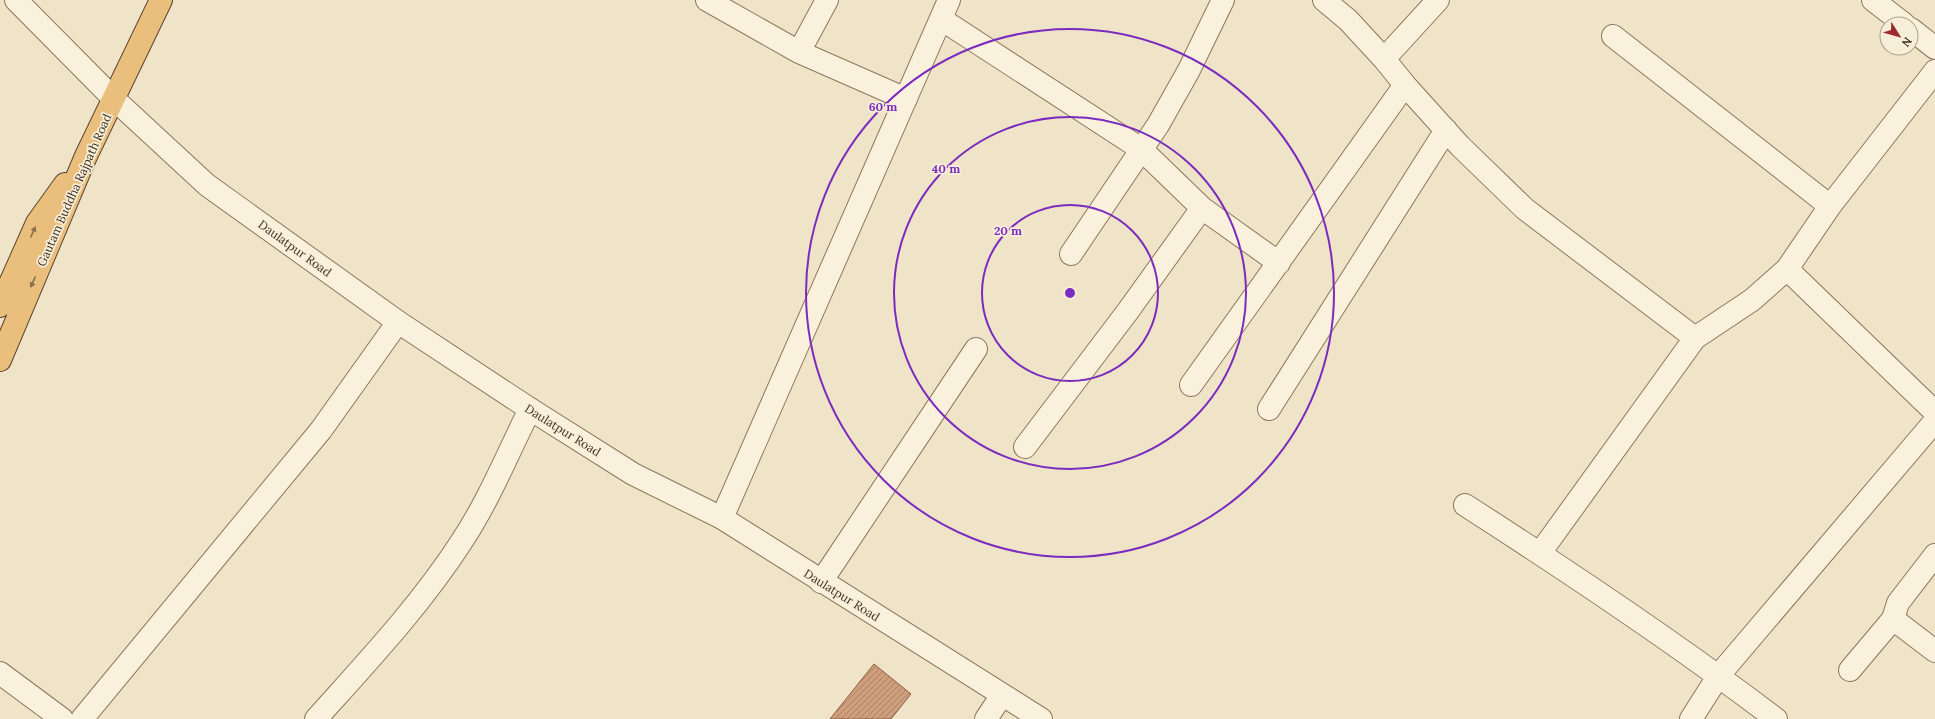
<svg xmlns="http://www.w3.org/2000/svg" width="1935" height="719" viewBox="0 0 1935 719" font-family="Lora,serif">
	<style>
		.building { fill: url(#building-hatch); stroke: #8d5f41 }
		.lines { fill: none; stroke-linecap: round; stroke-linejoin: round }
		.minor-casing { stroke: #8d765c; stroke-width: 24 }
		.tertiary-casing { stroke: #8d765c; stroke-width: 24 }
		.trunk-casing { stroke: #5b4430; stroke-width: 24 }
		.minor { stroke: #faf1dc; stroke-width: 22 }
		.tertiary { stroke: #faf1dc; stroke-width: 22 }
		.trunk { stroke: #eabe7c; stroke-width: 22 }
		.oneway { fill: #8b6f49 }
		.ring { fill: none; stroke: #7b2cbf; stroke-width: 2 }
		.labels { text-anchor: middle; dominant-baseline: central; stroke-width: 3.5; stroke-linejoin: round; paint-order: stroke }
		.street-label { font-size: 12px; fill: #3d2e20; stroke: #f7eed8 }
		.centre { fill: #7b2cbf; stroke: #f7eed8; stroke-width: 2 }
		.ring-label { font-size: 12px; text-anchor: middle; font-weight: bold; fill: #7b2cbf; stroke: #f7eed8; stroke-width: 3.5; stroke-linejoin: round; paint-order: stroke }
	</style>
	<defs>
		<pattern id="building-hatch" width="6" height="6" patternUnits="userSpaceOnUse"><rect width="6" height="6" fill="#cf9f7d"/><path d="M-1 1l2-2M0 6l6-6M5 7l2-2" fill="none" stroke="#a98266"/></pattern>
	</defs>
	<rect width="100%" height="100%" fill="#f0e4c8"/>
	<path class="building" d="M874,664l37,30 -20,25h-61z"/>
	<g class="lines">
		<defs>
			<path id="minor" d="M16,0l98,99
				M707,0l92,52 107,47
				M1324,0l24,20 36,39 21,26 55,61 65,63 170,129
				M1873,0l31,24
				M941,19l200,130 61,59 77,55
				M1911,29l24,19
				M1613,36l217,170
				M799,52l28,-52
				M1384,59l54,-59
				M1071,254l87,-129 31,-55 34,-70
				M1787,269l148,143
				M1191,385l214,-300
				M1269,409l177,-279
				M1025,447l103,-136 74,-103
				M1465,505c106,68 211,138 311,214
				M722,518l227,-518
				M1540,553l155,-215 57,-38 35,-31 43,-63 105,-135
				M1935,555l-37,48 -5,16 42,32
				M821,582l155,-233
				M1850,670l43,-51
				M0,673l62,46
				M82,719l239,-289 77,-108
				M316,719c51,-57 104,-113 146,-178 27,-41 46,-88 68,-132
				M986,719l16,-24
				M1691,719l28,-44 216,-254"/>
			<path id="tertiary" d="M114,99l93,86 191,137 132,87 103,65 89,44 319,201"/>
			<path id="trunk" d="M0,306l37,-83 28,-39
				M0,360l86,-204 75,-156"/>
		</defs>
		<use href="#minor" class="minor-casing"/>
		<use href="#tertiary" class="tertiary-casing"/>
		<use href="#trunk" class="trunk-casing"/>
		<use href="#minor" class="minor"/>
		<use href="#tertiary" class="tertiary"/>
		<use href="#trunk" class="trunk"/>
	</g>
	<defs><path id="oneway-solid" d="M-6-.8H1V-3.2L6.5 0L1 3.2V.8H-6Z"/></defs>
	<g class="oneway">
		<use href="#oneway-solid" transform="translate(33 232) rotate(-66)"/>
		<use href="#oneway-solid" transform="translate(33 282) rotate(114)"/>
	</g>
	<g class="ring">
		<circle cx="1070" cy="293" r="88"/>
		<circle cx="1070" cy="293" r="176"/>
		<circle cx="1070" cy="293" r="264"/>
	</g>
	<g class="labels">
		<g class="street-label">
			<text transform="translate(74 190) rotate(-66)">Gautam Buddha Rajpath Road</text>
			<text transform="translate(295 248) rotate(36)">Daulatpur Road</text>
			<text transform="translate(563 430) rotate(32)">Daulatpur Road</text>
			<text transform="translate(842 595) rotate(32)">Daulatpur Road</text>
		</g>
	</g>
	<circle cx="1070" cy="293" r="6" class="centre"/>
	<g class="ring-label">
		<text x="883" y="111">60 m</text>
		<text x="946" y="173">40 m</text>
		<text x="1008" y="235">20 m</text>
	</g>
	<g transform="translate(1899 36) rotate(127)"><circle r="19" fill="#f7eed8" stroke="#ada18e"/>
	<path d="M0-3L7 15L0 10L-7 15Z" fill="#9e2a2b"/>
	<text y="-6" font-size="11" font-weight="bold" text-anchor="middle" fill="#3d2e20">N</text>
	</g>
</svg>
